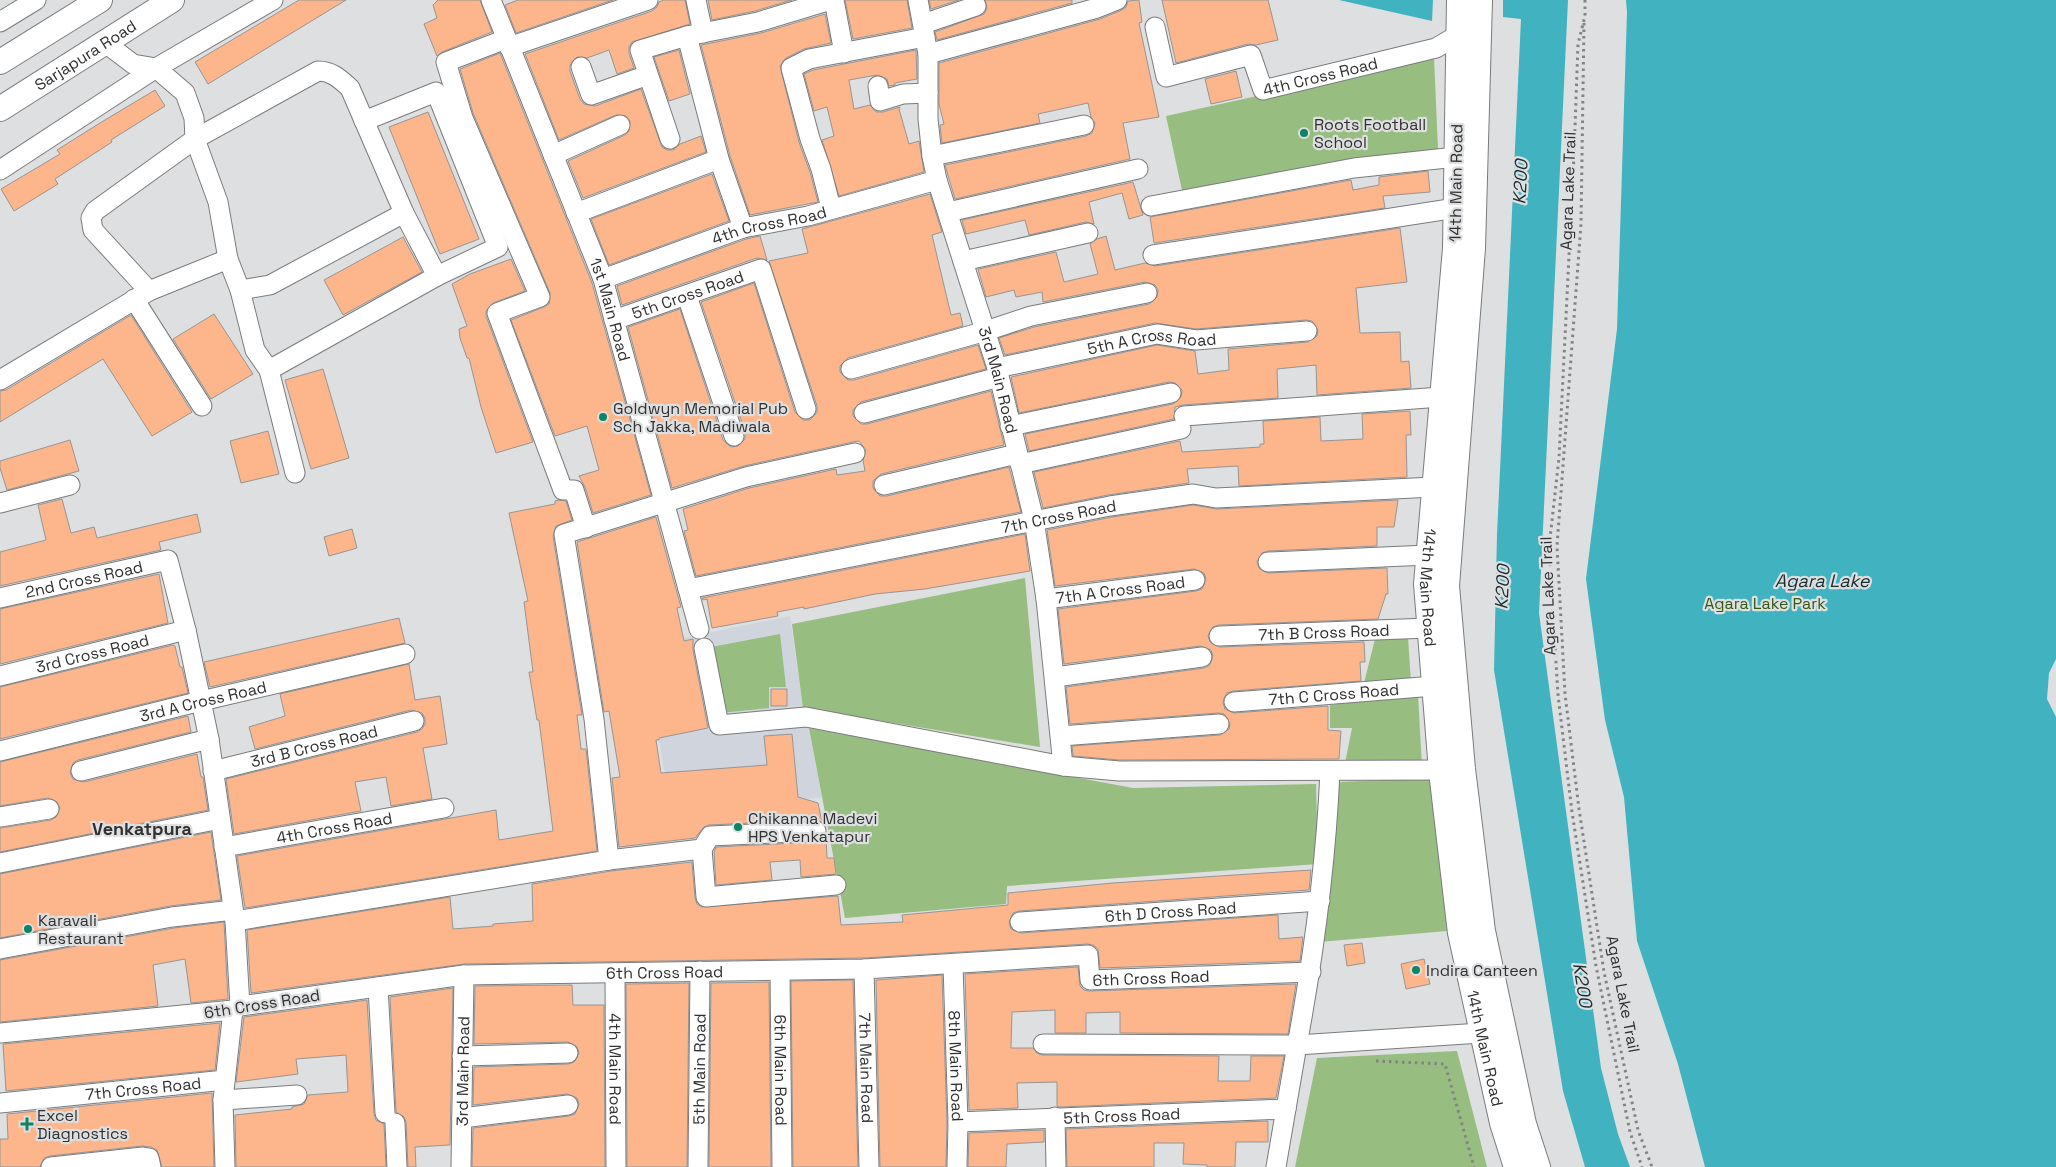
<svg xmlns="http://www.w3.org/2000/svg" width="2056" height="1167" viewBox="0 0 2056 1167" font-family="'Space Grotesk',sans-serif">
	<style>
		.built { fill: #d0d5dd }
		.green { fill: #97bd80 }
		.water { fill: #41b2bf }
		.building { fill: #fdb58b; stroke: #979594 }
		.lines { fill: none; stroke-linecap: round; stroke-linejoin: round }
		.minor-casing { stroke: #7a7b7c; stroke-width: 21 }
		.major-casing { stroke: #7a7b7c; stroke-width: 26 }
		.path { stroke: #838384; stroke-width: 3; stroke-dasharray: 2.5 4; stroke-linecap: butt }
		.minor { stroke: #fff; stroke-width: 19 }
		.major { stroke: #fff; stroke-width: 24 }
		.poi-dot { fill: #0e8464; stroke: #dedfe0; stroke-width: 2 }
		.labels { text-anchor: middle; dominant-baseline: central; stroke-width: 4.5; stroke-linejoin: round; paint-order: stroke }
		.street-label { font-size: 16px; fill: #303031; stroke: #dedfe0 }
		.poi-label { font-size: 16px; fill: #303031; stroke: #dedfe0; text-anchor: start }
		.park-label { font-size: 16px; fill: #335915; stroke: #dedfe0 }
		.water-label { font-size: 18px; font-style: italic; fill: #1a2e31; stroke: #dedfe0 }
		.neighbourhood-label { font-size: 18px; font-weight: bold; fill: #303031; stroke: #dedfe0 }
	</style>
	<rect width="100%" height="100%" fill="#dedfe0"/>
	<path class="built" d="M790,616l13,92 6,20 13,70 -153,8 -3,-34 -2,-2 -20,-124z"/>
	<path class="green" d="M1434,57l4,92 -255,46 -17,-79z
		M1025,578l15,169 -237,-39 -11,-84z
		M780,634l6,53h-17v21l-49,5 -14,-65z
		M1408,637l3,46 -48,4 12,-48z
		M1418,695l4,72 -77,-4 7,-35h-22v-23z
		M809,728l324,60 183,-4 2,80 -311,22 -1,18 -161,14z
		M1432,778l15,153 -128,11 20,-160z
		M1457,1051l30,116h-192l22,-109z"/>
	<path class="water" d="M1339,0h94l-1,21z
		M1503,0h65l-29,613 62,455 17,66 12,33h-45l-22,-76 -69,-421 3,-135 24,-516 -18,-2z
		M1626,0h430v659l-7,14 -2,26 9,18v450h-351l-27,-103 -41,-123 -13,-144 -19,-77 -19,-141 31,-250 10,-317z"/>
	<path class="building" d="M299,0h47l-138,84 -13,-22z
		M438,0h42l12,32 -50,20 -5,4 -13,-32 13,-6 -4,-13z
		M518,0h95l-97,33 -11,-28z
		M664,0h21l5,24 -58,18 -3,5v6l5,15 -17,6 -8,-24 -22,8 -10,-1 -7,8v6l10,28 4,5 11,2 46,-17 21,58 5,3h6l7,-6 21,-8 5,16 -123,46 -15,-37 57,-26 4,-4 1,-10 -4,-5 -10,-1 -57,25 -34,-86 127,-43 5,-4 2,-5z
		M708,0h84l-37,11 -43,9z
		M845,0h62l5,28 -59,11z
		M929,0h30l-28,9z
		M985,0h87v3l-135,37 -2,-8 49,-18 3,-6z
		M1139,0l3,22 -3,1 20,94 -36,6 7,36 -175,40 -10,-34 141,-29 6,-3 3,-10 -4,-6 -3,-14 -50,11 2,9 -98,20 -2,-18 4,-1 -5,-20v-41l161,-44 22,-9 4,-3 2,-6z
		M1162,0h106l10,40 -22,5 -8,-1 -72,19z
		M825,14l6,29 -27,6 -18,9 -6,8 19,76 11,30 8,30 -68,13 -20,-59 -29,-111 60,-12z
		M679,50l11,44 -21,7 -15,-44z
		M916,50l1,29 -22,4v2l-6,1 -2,-7 -10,-4 -28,5 5,29 16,-4 6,7h7l17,-5 -1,2 10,35 10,-3 5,31 -85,24 -17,-56 12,-4 -7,-29 -13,4 -10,-37 9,-4z
		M500,53l92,230 59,212 -58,18 -8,-26 -6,-11 20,-6 -12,-44 -32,10 -44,-116 33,-13 5,-3 1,-11 -77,-180 -13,-44z
		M1236,71l6,26 -31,7 -6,-25z
		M155,90l10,16 -54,34 1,2 -57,37 3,5 -44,27 -13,-22 59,-35 -3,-4 43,-27z
		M428,112l51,127 -39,15 -51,-127z
		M1428,171l2,21 -47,4 2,12 -231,35 -4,-26 201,-37 2,10 26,-5v-8z
		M712,174l17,47 -120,44 -18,-46z
		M1133,182l10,33 -14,4 -7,-26 -33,9 5,22 -8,-2 -57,13 -4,-15 -59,14 -4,-14z
		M930,194l12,38 -10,3 19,80 9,-2 3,13 -115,32 -8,8v6l8,8h6l124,-35 8,24 -125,33 -8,8v6l8,8h6l124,-33 13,54 -123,29 -8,7v7l7,8h7l122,-29 12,45 -325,64 -12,-45 4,-1 -5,-21 66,-21 87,-19 1,6 28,-4 -2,-11 3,-10 -7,-9 -6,1 -109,24 -72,22 -44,-161 52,-18 43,131 8,7 7,-1 7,-7v-7l-44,-130 53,-19 41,129 8,8h7l7,-8v-6l-48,-145 39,-8 -6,-24z
		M1400,228l7,54 -51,6 4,45 40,-1 1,30 8,-1 2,27 -94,7 -1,-30 -39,4 1,29 -95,7 -8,2 -1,12 -145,32 -4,-17 148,-30 8,-7 1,-7 -7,-7 -6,-1 -150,31 -8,-36 146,-32 38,6 3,23 31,-4 -1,-21 80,-7 9,-6 1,-6 -6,-9 -6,-1 -110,9 -41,-6 -150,32 -6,-17 35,-11 115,-23 8,-7 1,-7 -3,-5 -10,-3 -102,20 -1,-10 -26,5 -2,-7 -28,7 -8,-28 78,-17 8,30 34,-8 -8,-30 7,-5 9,-3 9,34 30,-7 10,3z
		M760,236l7,24 -10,-2 -135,47 -5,-19 129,-47z
		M403,237l19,35 -79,43 -19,-35z
		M511,259l14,32 -32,12 -7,8v5l47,126 -37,11 -15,-46 -12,-49h-2l-7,-20 -1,-9 8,-3 -15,-42 18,-10z
		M214,314l39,60 -42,25 -38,-60z
		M131,315l61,97 -40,24 -49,-77 -103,63v-31l6,-1z
		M323,369l26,89 -38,11 -26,-89z
		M1410,411l1,24h-5l1,42 -168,9 -1,-20 -51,3 2,14 -81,12 -65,13 -9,-36 146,-31 2,11 78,-5v-3h4l-1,-23 57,-4 1,24 42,-2 -1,-25z
		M268,431l11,43 -38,9 -11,-42z
		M70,440l9,31 -72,19 -7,-22v-7z
		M62,499l9,34 23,-6 3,11 100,-24 4,18 -42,10 2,8 -161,36v-34l46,-12 -8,-35z
		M559,500l7,1 6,19 -16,6 -3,10 29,179h-5l4,34h5l11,102 -352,57 -8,-52 259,-46 3,30 54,-9 -14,-111h-2l-8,-48h4l-9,-70 4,-1 -19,-88 46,-9v-3z
		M1398,500l-4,27h-17v19l-109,5 -6,2 -5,9 2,6 9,5 119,-5 1,26h-2l-8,25 -159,6 -6,2 -5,9 2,6 9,5 145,-5 1,20h-5l1,19 -128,10 -6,2 -3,5 -1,5 2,6 9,4 94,-7v24l13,1 -2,28 -220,1 -46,-4 -1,-10 148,-11 9,-6 1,-6 -6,-9 -6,-1 -148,11 -4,-37 138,-19 5,-2 4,-10 -2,-6 -11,-4 -136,18 -6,-55 138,-18 6,-2 4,-10 -2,-6 -10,-4 -139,17 -8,-56 65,-13 81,-12 24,4z
		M656,517l25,90 -4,1 7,33 9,-2v11l15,78 -49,10v2h-3l5,33 106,-8 -3,-29 28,-2 6,63 20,6 4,19 -7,-2 -106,5 -5,2 -9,11 -76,9 -7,-69 8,-1 -11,-66 -5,1 -27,-170z
		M352,529l5,19 -28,8 -5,-19z
		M1025,534l5,37 -105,18 -50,5 -71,15v-2l-27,5 1,4 -66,12 -5,-29 -4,1 -1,-2z
		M159,574l9,49 -168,41v-55z
		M399,618l6,25 -195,44 -6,-25z
		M173,645l2,1 5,21h2l6,26 -188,46v-52z
		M409,664l6,36 25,-4 7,48 -24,4 9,51 -41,7 -5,-29 -31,5 6,29 -127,23 -8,-55 191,-47 5,-3 3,-5v-6l-3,-5 -11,-3 -156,39 -6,-22 36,-11 -5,-22z
		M771,689h16v17h-16z
		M188,716l3,16 -113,28 -5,3 -3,10 3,6 11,3 113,-28 4,23h2l5,33 -208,42v-24l51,-8 5,-3 4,-9 -3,-6 -9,-4 -48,8v-44z
		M211,832l10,68 -51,6 -170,32v-64z
		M826,837l1,21h7l2,16 -35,3 -1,-17 -30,2 2,18 -56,5 -2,-33 2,-5 101,-5z
		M692,862l3,36 2,6 5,3 136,-11 3,29 62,-3 -1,-7 106,-10v-12l105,-10 198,-13 -2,20 -290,21 -6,2 -4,9 2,7 10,4 257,-18 1,24 24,-2 -3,24 -200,7 -2,-19 -5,-4 -6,-1 -223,14 -400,6 -213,29 -4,-63 203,-33 3,32 40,-3v-2l40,-3 -1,-37 79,-13z
		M224,922l4,77 -37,4 -6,-44 -32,6 5,41 -158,16v-62l174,-32z
		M1362,943l3,20 -18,3 -3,-21z
		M1424,959l6,25 -24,5 -5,-25z
		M1078,967l2,19 4,4 6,1 206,-7 -8,50 -168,-1v-21l-34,1v20h-31v-23l-43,2 -1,36h22l4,5 5,2 177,1 -1,25h32l1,-25h33l-8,42 -217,9 -2,-1v-24l-40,1 1,25 -49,2 -4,-136z
		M942,975l5,147 -1,45h-66l-4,-187z
		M853,980l5,187h-65l-2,-186z
		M769,982l2,185h-62l2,-184z
		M689,983l-2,184h-60l-1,-183z
		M572,985l1,20h31l1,162h-133l1,-39 96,-12 6,-2 4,-10 -2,-6 -10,-4 -94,11 1,-38 94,-3 6,-2 5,-9 -2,-6 -9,-5 -94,2 1,-58z
		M453,988l-3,157 -35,2 1,20h-8l-2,-45 -2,-5 -8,-5 -6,-115z
		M367,1000l7,114 2,6 8,4 2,43h-150l-1,-52 57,-6v-2l12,-3 4,-9 40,-3 -2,-37 -50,4 2,15 -62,8 8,-65z
		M220,1023l-5,47 -209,21 -3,-47z
		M212,1093l2,74h-52l-5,-17 -6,-3 -9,-1 -92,10 -6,2 -4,9h-40v-28h8l-1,-25z
		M1268,1121v21h-32l-1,25h-28v-2l-24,-1 1,-21h-30v24h-87l-1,-38z
		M1044,1130v12l-37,2 -1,23h-38l1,-34z"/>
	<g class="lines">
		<defs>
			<g id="minor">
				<path id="s1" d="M491,0l112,279 96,350"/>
				<path d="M696,0l7,33"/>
				<path d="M834,0l10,53"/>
				<path id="s2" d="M918,0l10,54v65l4,37 5,24 60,188 37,152 12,79 17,167"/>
				<path d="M0,22l36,-22"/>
				<path d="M923,24l53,-18"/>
				<path id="s3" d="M1155,27l11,50 85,-22 12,35 173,-42 22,-13"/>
				<path d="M687,36l32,123 24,69"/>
				<path d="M506,39l-60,23 17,56 77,179 -43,16 66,177h11l12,38"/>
				<path d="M104,42l29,22 23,4 29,25 9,25 1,21 23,63 10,57 12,31 15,60 14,20 26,103"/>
				<path d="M509,47l139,-47"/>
				<path d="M928,54l169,-46 20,-8"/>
				<path d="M581,67l10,28 57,-20"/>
				<path d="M878,86l2,15 23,-7 25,-1"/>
				<path d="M364,121l72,-29 62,155 -61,29"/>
				<path d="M670,139l-30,-89 47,-14 71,-14 73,-22"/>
				<path d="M553,155l67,-30"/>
				<path d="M932,156l152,-31"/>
				<path d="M0,170l156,-102 117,-68"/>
				<path d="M1151,206l203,-38 102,-11"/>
				<path d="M831,208l-10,-39 -11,-30 -19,-71 18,-9 116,-22"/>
				<path d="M948,212l190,-43"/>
				<path d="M576,213l143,-54"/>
				<path d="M1153,255l303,-47"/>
				<path d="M963,261l125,-28"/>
				<path id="s4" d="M603,279l140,-51 65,-12 129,-36"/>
				<path d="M149,291l-56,-61 -2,-12 4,-7 100,-72 123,-68c14,0 22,8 32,17l54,125 -134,72 -30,5"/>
				<path d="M687,296l47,140"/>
				<path d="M134,299l68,107"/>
				<path id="s5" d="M614,320l147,-51 45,140"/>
				<path id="s6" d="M997,368l160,-34 39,6 111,-9"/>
				<path d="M851,369l135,-38 45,-15 116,-23"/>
				<path d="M269,370l168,-94 -33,-63"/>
				<path d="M0,380l149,-89 79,-32"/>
				<path d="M864,413l135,-36"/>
				<path d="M1184,416l257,-19"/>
				<path d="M1010,426l161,-33"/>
				<path d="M1020,464l161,-35"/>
				<path d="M884,485l133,-31"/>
				<path d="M0,503l70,-18"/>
				<path d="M1268,562l160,-7"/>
				<path id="s7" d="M688,589l422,-83 83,-12 23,4 217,-11"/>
				<path id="s8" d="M0,598l168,-38 18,70 23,109 26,182 5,85"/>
				<path id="s9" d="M1046,599l149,-19"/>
				<path id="s10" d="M1219,636l210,-8"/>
				<path d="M704,648l15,77 87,-8 257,49 56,5 336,-1"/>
				<path id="s11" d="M0,676l186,-46"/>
				<path d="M1055,677l147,-20"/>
				<path id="s12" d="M1234,702l200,-16"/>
				<path d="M1061,736l158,-12"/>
				<path id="s13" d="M0,751l201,-50 204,-47"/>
				<path d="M81,771l128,-32"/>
				<path id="s14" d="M213,771l201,-50"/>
				<path d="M0,817l49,-8"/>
				<path id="s15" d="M224,847l220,-39"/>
				<path d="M702,849l4,48 130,-12"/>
				<path d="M609,860l93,-11 8,-13 106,-5"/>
				<path d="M0,863l220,-44"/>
				<path d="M235,921l374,-61 -15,-141 -30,-185 182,-57 109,-24"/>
				<path id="s16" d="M1020,922l300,-21"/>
				<path d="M0,949l172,-32 61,-7"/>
				<path id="s17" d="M953,965l5,157 -1,45"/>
				<path id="s18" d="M864,969l5,198"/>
				<path id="s19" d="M780,971l2,196"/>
				<path id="s20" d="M615,973l1,194"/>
				<path d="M378,987l7,126"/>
				<path id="s21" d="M0,1033l233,-23 7,-4 224,-31 400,-6 224,-14 2,25 221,-8"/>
				<path d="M1043,1044l254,1c17,-91 29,-182 33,-274"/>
				<path d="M462,1056l106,-3"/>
				<path d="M223,1100l74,-5"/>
				<path id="s22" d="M0,1103l225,-23"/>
				<path d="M1055,1117l1,50"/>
				<path d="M462,1118l106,-13"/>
				<path id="s23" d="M958,1122l328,-13"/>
				<path d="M395,1123l2,44"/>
				<path d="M51,1167l92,-10 6,1 2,9"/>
				<path d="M225,1167l-2,-67 10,-90"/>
				<path id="s24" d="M461,1167l3,-192"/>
				<path id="s25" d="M698,1167l2,-196"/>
				<path d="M1276,1167l21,-122 184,-12"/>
			</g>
			<g id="major">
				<path id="s26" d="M1459,0l-4,248 -29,336 15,187 19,162 42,190 14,44"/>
				<path d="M1480,0l-7,248 -26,338 16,183 20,162 41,193 14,43"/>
				<path d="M0,62l100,-62"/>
				<path id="s27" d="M0,109l172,-109"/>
			</g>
		</defs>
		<use href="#minor" class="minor-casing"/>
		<use href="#major" class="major-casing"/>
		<path class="path" d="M1585,0v16l-7,28 -4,111 -15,303 -10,89 9,148 14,117 24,154 34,166 12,35
			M1584,23l-3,201 -24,322 8,148 14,115 25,163 34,158 14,37
			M1376,1061l69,3 29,103"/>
		<use href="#minor" class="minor"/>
		<use href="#major" class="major"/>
	</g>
	<g class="poi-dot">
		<circle cx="1304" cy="133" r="5"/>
		<circle cx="603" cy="417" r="5"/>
		<circle cx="738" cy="827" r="5"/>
		<circle cx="28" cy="929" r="5"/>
		<circle cx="1416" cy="970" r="5"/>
		<path d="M24.5 1116.5h5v5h5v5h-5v5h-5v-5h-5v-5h5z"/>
	</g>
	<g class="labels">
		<g class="street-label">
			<text stroke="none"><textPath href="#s27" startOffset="101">Sarjapura Road</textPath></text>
			<text stroke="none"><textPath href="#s3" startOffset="235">4th Cross Road</textPath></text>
			<text transform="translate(1456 183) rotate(-89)">14th Main Road</text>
			<text transform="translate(1568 191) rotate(-88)">Agara Lake Trail</text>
			<text stroke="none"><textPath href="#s4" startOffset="175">4th Cross Road</textPath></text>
			<text stroke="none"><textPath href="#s5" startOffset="78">5th Cross Road</textPath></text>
			<text stroke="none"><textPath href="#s1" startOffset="332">1st Main Road</textPath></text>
			<text stroke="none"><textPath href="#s6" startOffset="158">5th A Cross Road</textPath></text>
			<text stroke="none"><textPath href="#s2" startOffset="391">3rd Main Road</textPath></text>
			<text stroke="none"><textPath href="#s7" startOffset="378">7th Cross Road</textPath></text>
			<text stroke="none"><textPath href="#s8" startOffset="86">2nd Cross Road</textPath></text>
			<text stroke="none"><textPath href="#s26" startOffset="589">14th Main Road</textPath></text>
			<text stroke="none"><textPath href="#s9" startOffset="75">7th A Cross Road</textPath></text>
			<text transform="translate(1548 596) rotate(-92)">Agara Lake Trail</text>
			<text stroke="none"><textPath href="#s10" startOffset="105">7th B Cross Road</textPath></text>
			<text stroke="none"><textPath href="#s11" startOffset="95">3rd Cross Road</textPath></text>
			<text stroke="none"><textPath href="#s12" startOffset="100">7th C Cross Road</textPath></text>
			<text stroke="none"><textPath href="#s13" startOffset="209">3rd A Cross Road</textPath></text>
			<text stroke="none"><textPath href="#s14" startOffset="104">3rd B Cross Road</textPath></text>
			<text stroke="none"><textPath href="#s15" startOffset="112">4th Cross Road</textPath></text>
			<text stroke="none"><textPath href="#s16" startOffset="151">6th D Cross Road</textPath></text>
			<text stroke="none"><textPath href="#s21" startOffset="669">6th Cross Road</textPath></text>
			<text stroke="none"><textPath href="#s21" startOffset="1179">6th Cross Road</textPath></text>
			<text transform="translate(1623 994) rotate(79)">Agara Lake Trail</text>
			<text transform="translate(262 1004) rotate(-9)">6th Cross Road</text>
			<text stroke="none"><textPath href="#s26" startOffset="1054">14th Main Road</textPath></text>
			<text stroke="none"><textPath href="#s17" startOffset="101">8th Main Road</textPath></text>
			<text stroke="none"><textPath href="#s18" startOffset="99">7th Main Road</textPath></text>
			<text stroke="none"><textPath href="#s25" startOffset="98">5th Main Road</textPath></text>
			<text stroke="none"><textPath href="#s19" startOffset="99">6th Main Road</textPath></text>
			<text stroke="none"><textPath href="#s20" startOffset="96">4th Main Road</textPath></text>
			<text stroke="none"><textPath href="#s24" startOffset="96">3rd Main Road</textPath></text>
			<text stroke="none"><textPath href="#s22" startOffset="144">7th Cross Road</textPath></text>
			<text stroke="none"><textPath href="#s23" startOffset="164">5th Cross Road</textPath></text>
		</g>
		<g class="poi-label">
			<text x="1314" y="124">Roots Football<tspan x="1314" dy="18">School</tspan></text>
			<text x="613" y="408">Goldwyn Memorial Pub<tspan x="613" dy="18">Sch Jakka, Madiwala</tspan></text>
			<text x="748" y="818">Chikanna Madevi<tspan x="748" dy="18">HPS Venkatapur</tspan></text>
			<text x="38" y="920">Karavali<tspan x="38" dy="18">Restaurant</tspan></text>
			<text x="1426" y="970">Indira Canteen</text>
			<text x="37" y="1115">Excel<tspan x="37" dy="18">Diagnostics</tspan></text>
		</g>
		<g class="park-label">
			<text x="1765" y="603">Agara Lake Park</text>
		</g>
		<g class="water-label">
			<text transform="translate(1520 182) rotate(-87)">K200</text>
			<text x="1822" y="580">Agara Lake</text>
			<text transform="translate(1502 587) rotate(-87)">K200</text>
			<text transform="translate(1583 985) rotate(81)">K200</text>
		</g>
		<g class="neighbourhood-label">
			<text x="142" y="828">Venkatpura</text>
		</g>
	</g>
</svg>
